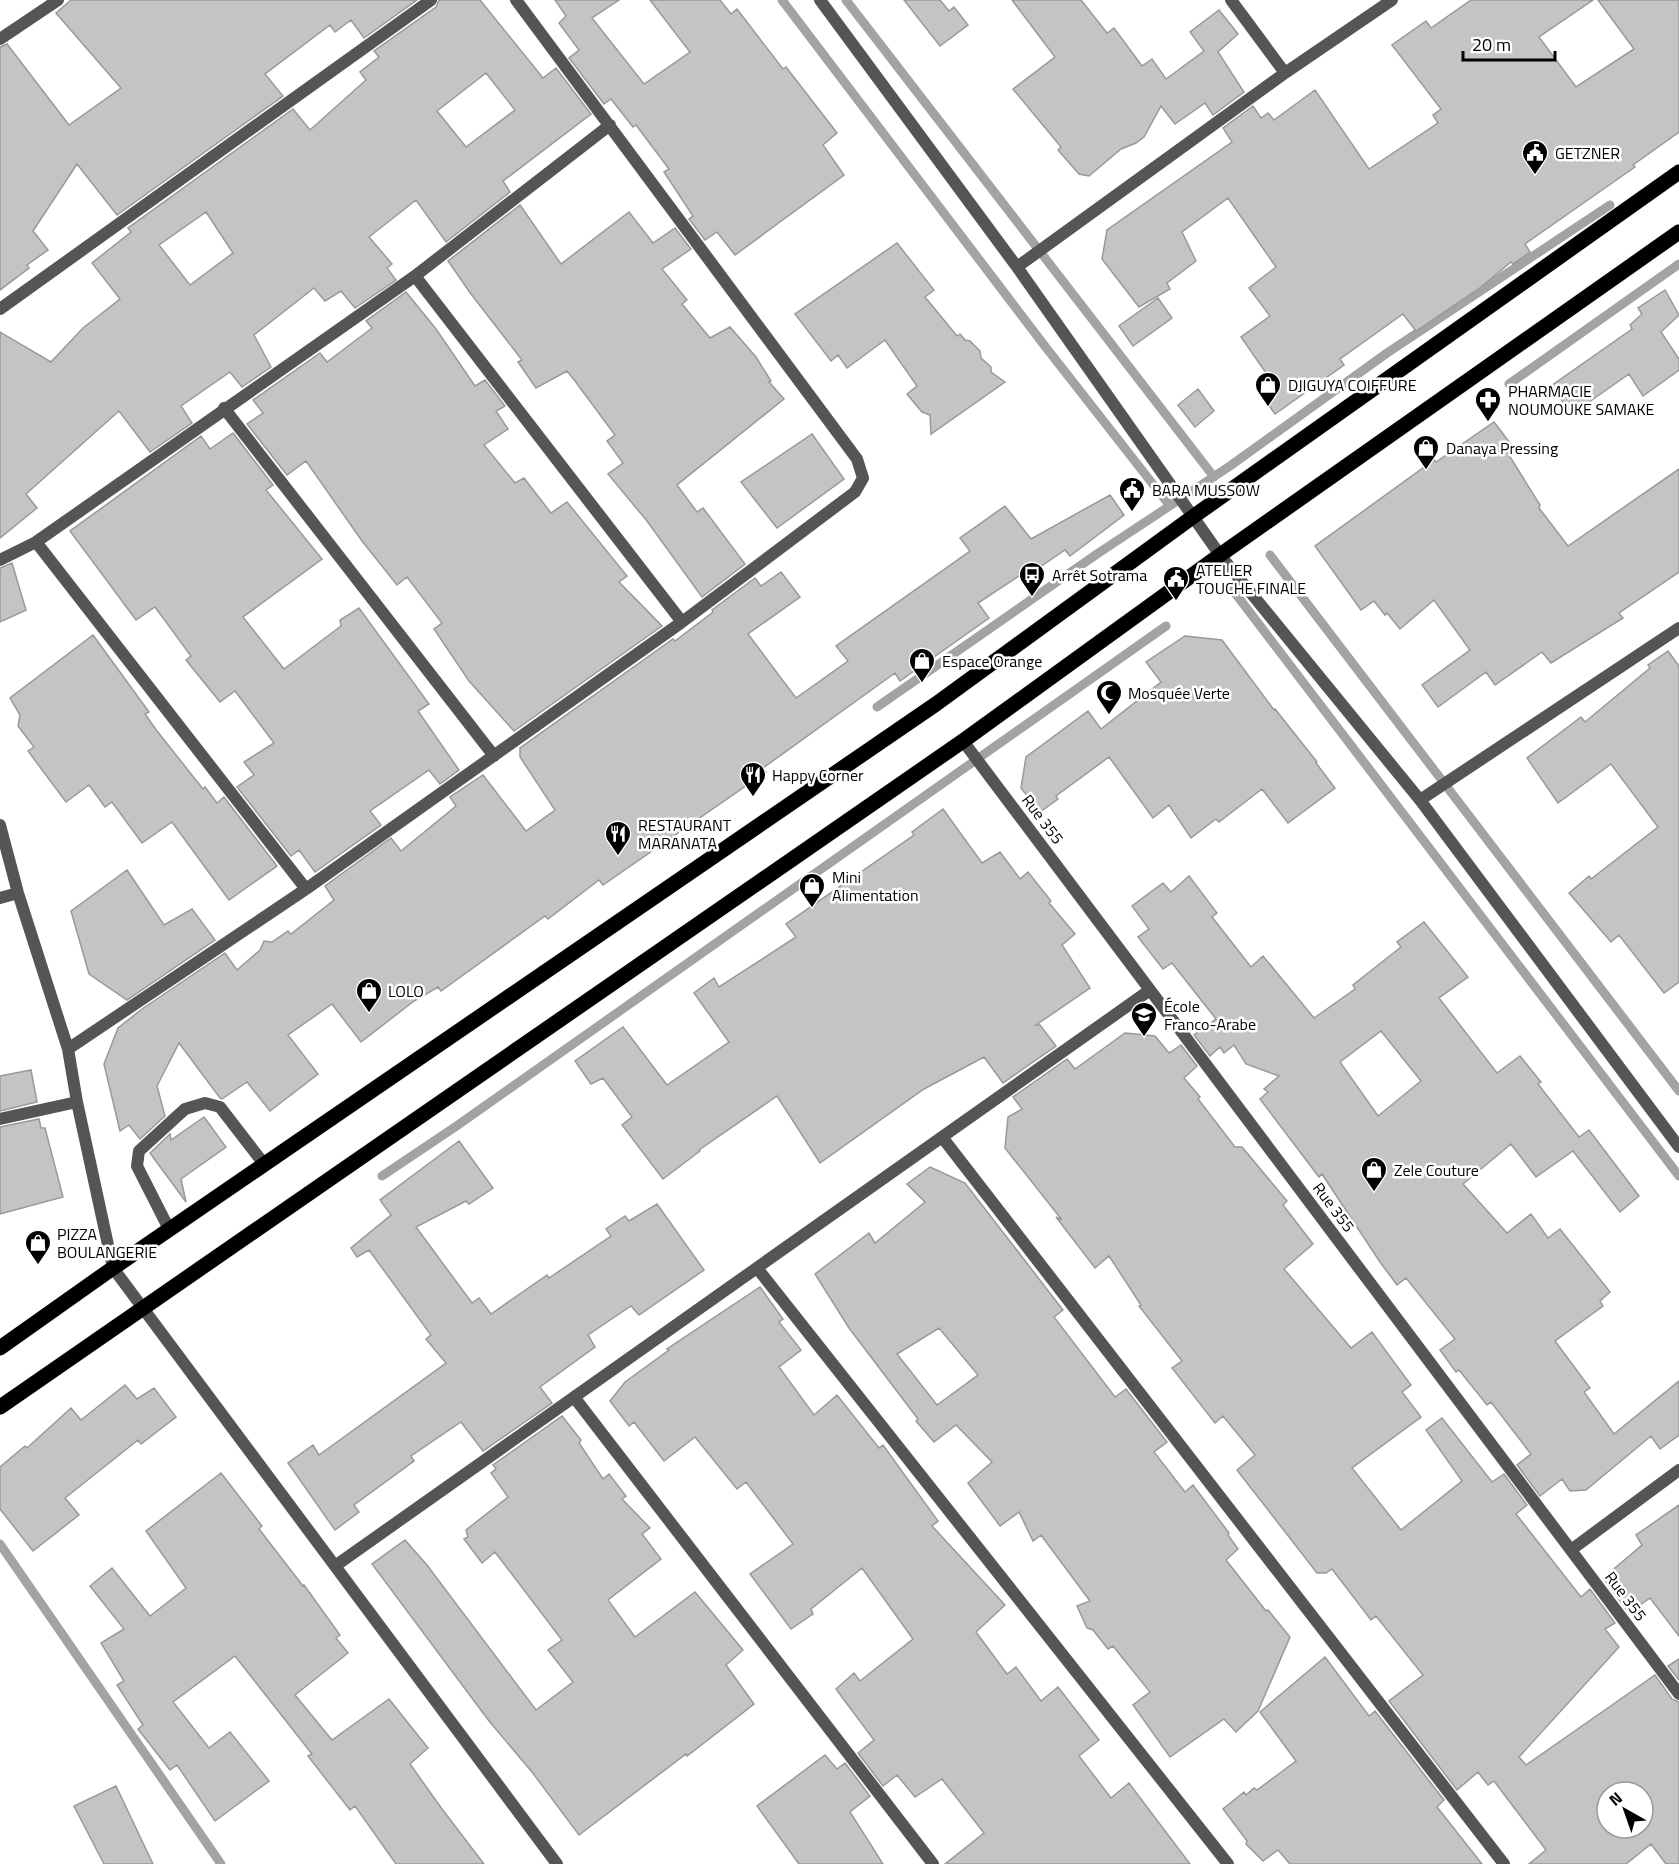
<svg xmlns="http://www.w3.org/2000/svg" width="1679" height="1864" viewBox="0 0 1679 1864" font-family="'Titillium Web',sans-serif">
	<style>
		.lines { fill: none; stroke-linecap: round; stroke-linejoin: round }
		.stream { stroke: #a3a3a3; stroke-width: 9 }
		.building { fill: #c4c4c4; stroke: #999; stroke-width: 1.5; fill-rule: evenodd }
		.primary-casing { stroke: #dbdbdb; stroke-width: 16 }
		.lane { stroke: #555; stroke-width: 12 }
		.street { stroke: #555; stroke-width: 12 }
		.primary { stroke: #000; stroke-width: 15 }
		.labels { text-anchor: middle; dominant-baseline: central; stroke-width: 5; stroke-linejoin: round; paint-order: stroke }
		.poi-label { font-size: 16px; fill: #000; stroke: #fff; text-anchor: start }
		.street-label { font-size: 16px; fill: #000; stroke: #fff }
	</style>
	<rect width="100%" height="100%" fill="#fff"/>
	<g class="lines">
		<path class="stream" d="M782,0l262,345 126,161
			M846,0l368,477
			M1509,384l170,-120
			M1270,555l409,536
			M1232,589l447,587
			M877,707l220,-153 133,-88 157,-113 223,-148
			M382,1176l76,-51 708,-499
			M0,1544l221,320"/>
	</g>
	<path class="building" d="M71,0h346l-53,38 -13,-18 -16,12 -5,-7 -65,49 18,22 -166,119 -40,-51 -44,67 15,19 -21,15 2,3 -29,22v-243l7,-3 62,81 52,-37 -65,-75z
		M439,0h41l63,78 13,-10 35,46 -88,67 7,11 -64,50 -30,-42 -47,37 23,27 -5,4 9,12 -41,28 -14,-17 -16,10 -11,-13 -60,47 17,32 -29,20 -12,-15 -49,34 11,17 -42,29 -31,-41 -93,83 11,14 -37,30v-206l51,30 32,-34 37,-29 -28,-36 39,-31 -3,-4 165,-119 17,21 56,-50 -6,-8 19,-15 -5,-6 62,-44zM486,73l29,37 -49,37 -29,-36zM206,212l27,41 -43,32 -31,-40z
		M555,0h64l-27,18 52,66 46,-32 -40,-52h70l11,14 6,-5 46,60 3,-2 51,66 -14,12 21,30 -109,80 -18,-23 -12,8 -16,-21 4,-3 -29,-44 5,-3 -33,-44 -3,2 -22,-28 -7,5 -35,-46 10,-8 -20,-27 7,-7z
		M904,0h36l9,11 5,-4 14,18 -28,21z
		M1012,0h69l26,33 7,-5 28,38 10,-7 14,20 38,-28 -14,-19 29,-22 19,24 -20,18 26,40 -31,23 -8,-12 -30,21 -14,-18 -17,31 -8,6 -15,6 -32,27 -10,-2 -21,-24 3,-3 -48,-58 42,-32z
		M1471,0h122l-54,37 37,50 58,-38 -36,-49h81v132l-46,33 2,2 -110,77 5,8 -17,12 -2,-2 -30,25 -65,44 -13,-17 -63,45 4,6 -69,49 -16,-22 14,-9 -32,-46 29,-21 -21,-28 27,-21 -48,-69 -46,34 14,29 -29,22 3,6 -31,18 -37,-48 5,-29 125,-88 -9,-14 30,-22 8,12 7,-5 6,7 41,-30 54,79 69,-46 -5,-8 8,-6 -49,-64 34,-24 5,7z
		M520,205l41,59 68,-52 24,31 22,-15 16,21 -29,20 25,31 -5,4 28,34 20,-11 26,30 15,24 -2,1 15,17 -107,86 20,27 6,-4 42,56 -43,33 -55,-76 -39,-47 15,-11 -16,-22 8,-6 -40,-54 -8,-10 -31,17 -18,-26 4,-2 -51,-66 -23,-33z
		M897,243l37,47 -9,7 32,39 3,-2 5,6 5,1 10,10 1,7 10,9v5l14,10 -74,52 -1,-19 -8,-3 -15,-18 10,-8 -32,-46 -38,28 -9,-13 -7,6 -36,-47z
		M1665,290l14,25 -18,17 18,27v11l-36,26 -14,-22 -57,40 -21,-28 81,-57 -2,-4 12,-11 -4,-6z
		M406,292l30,37 39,57 10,-6 20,26 -9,5 12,18 -24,16 31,38 9,-5 27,35 16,-11 60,74 -8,6 43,44 -148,105 -45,-50 -35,-52 8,-6 -35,-46 -10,8 -35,-44 -56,-80 -19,14 -40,-51 16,-11 -10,-13 67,-47 7,9 45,-34 -6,-7z
		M1158,298l14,20 -39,28 -14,-20z
		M1198,389l16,22 -19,16 -17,-22z
		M1494,422l19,25 -6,5 33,53 -1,3 29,38 111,-77v103l-60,41 4,5 -72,45 -9,-11 -47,33 -9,-13 -48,35 -16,-22 48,-35 -36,-50 -34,29 -13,-16 -2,2 -11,-14 -13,9 -46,-64 119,-86 2,2z
		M233,433l40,52 -7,5 56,69 -79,58 41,52 57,-43 -1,-6 19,-12 70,96 -11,7 41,59 -19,14 -11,-14 -59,41 11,14 -66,47 -16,-22 -8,6 -54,-69 17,-12 -10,-13 30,-19 -39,-52 -15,11 -34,-42 5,-4 -36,-49 -19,13 -66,-89 131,-95 9,13z
		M812,434l32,45 -67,49 -36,-46z
		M1110,495l14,20 -54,41 -5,-6 -41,28 -2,-4 -44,29 11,15 -89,63 -5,-8 -132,95 3,4 -163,113 -4,-5 -51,39 -3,-3 -104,75 -3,-4 -24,14 -53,41 -29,-38 -44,31 30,39 -48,37 -23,-29 -25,17 -2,-1 -41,-55 -22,43 8,30 -25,23 -11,-14 -9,6 -16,-67 14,-36 24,-19 83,-56 12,17 23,-20 4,-9 8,1 16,-11 3,3 43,-34 -9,-14 66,-48 10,13 55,-45 -6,-9 33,-22 43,56 29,-21 -35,-53v-9l153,-109 2,2 38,-29 -1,-2 43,-32 6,8 20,-14 19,25 -52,37 48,64 52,-37 -12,-15 134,-95 -10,-13 45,-32 26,33z
		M12,563l14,47 -26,12v-54z
		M93,635l56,77 -4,2 12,17 46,58 2,-2 12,16 7,-6 53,69 -48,34 -57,-78 -30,21 -30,-41 -7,5 -16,-22 -23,17 -38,-51 6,-4 -16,-21 2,-11 -10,-17z
		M1185,636l37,4 52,70 1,-1 42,53 -1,1 19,25 -47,35 -26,-34 -43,33 -3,-3 -25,19 -22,-33 -16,13 -44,-61 -53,39 2,3 -18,13 -19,-24 5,-31 62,-46 13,18 60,-47 -15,-20z
		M1668,651l11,15v316l-15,11 -45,-58 -8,7 -42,-49 20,-17 2,3 67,-52 -47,-63 -53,39 -31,-45 54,-41 4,5 65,-54 -2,-3z
		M943,809l39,54 18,-11 20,27 8,-7 23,29 -2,2 26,31 -13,11 28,43 -54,37h4l16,21 -53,37 -19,-26 -60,32 -104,74 -43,-67 -78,54 1,1 -37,28 -41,-54 10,-8 -29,-39 -12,6 -16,-23 48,-34 44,58 62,-43 -35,-49 20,-15 5,9 77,-50 -10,-13 128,-89 -2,-3z
		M127,870l37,55 28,-16 23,31 -88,60 -38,-26 -18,-63z
		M1189,876l28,37 -5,4 39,50 12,-11 51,62 41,-29 -2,-4 48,-38 -4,-5 27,-20 44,55 -29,21 58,75 23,-17 21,26 -3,2 41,53 10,-7 50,66 -19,16 -47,-61 -37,26 -25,-33 -48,40 44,49 24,-19 17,24 12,-9 50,63 -10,9 3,5 -48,35 35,47 -6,4 30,42 65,-53v54l-19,14 -9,-13 -65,54 -16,1 -8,-12 -22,17 -23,-31 14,-11 -40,-52 -4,3 -28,-35 -3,2 -16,-22 15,-11 -49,-61 -9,7 -17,-23 -58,-88 -3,3 -59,-78 8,-7 -4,-3 15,-13 -33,-12 -12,-19 -10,8 -4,-6 -10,9 -16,-21 22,-16 -44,-56 -9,6 -25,-32 11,-8 -17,-23 31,-23 8,9zM1381,1031l40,50 -43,35 -38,-54z
		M1125,1033l30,3 14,17 12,-8 16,21 -13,12 16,19 -2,2 37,48h7l45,54 -4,4 30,39 -29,25 67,79 21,-16 39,53 -9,7 19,25 -69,51 49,62 61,-49 -36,-51 16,-12 50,64 12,-8 23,31 -11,9 65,83 9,-8 25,34 -10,6 14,18 -100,110 7,8 129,-90 17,24 7,3v162h-13l-15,-20 -25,20h-97l17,-14 -52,-69 -6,4 -10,-13 -21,18 -68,-89 34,-26 -47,-59 -5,4 -39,-51 -6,4h-9l-80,-103 18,-15 -32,-39 -8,7 -43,-55 10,-7 -43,-55 2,-1 -32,-49 -14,12 -39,-51 6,3 -57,-72 3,-31 14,-8 -9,-12 54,-38 8,10zM1607,1792h36v36h-36z
		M31,1070l6,32 -37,9v-35z
		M204,1117l22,30 -45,32 5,23 -36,-49 20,-19 1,6z
		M39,1119l2,9h4l18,69 -63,17v-87z
		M459,1141l34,47 -24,16 -3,-3 -50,26 56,76 7,-5 12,16 56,-39 2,3 62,-42 -5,-7 19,-13 4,5 28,-17 47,66 -65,45 -8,-9 -43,29 7,12 -55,40 12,16 -69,48 -22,-29 -50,34 3,5 -60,44 5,7 -24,18 -47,-67 25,-18 6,10 127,-92 -20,-24 5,-4 -62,-85 -12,7 -6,-9 40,-33 -11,-15z
		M930,1167l35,16 98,127 -9,7 61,80 11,-8 41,53 -13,10 31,40 8,-7 36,48 -1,2 10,14 -12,11 40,51 2,-1 22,27 -32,74 -22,21 -12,-13 -54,38 -37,-52 17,-13 -37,-46 -5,3 -15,-19 -6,-2 -10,-22 13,-5 -49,-66 -8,6 -14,-29 -19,14 -32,-43 24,-21 -36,-37 -22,17 -18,-21 2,-2 -69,-91 -34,-54 54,-41 6,10 50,-41 -18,-18zM939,1328l39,47 -41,30 -40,-51z
		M760,1287l23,32 -4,3 22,28 -22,17 35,48 23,-20 42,53 4,-3 55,76 -6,5 73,79 -29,27 31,42 9,-7 25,34 17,-14 41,53 -20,16 32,42 18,-15 61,81h-245l39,-31 -42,-54 -27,18 -18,-22 -14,11 -25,-33 16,-13 -38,-51 18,-16 6,8 53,-42 -51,-71 -51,41 2,5 -22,15 -41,-55 43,-30 -47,-62 -9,7 -42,-52 -31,24 -30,-39 -5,4 -19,-25 15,-19 44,-32 -2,-1z
		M125,1385l12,14 17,-11 22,29 -35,27 -3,-4 -73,58 14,17 -46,36 -33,-42v-42l25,-21 2,2 44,-40 10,12z
		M562,1416l19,24 -2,3 24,36 6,-5 17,22 -4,3 28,29 -8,6 19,25 -53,41 27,37 60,-45 48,58 -17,15 28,39 -67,52 -1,-2 -107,81 -47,-63 -43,-51 -117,-157 33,-24 22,25 109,145 37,-28 -25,-32 14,-10 -67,-88 -13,11 -18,-24 4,-2 -2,-7 42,-33 -17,-24 5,-4 -3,-4z
		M221,1473l41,53 -3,3 44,57 1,-1 36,50 -4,3 12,15 -53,42 37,45 57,-41 39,49 -18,16 32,45 42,55h-88l-41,-58 -5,4 -42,-54 4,-2 -77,-98 -62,46 36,46 21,-16 39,49 -54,40 -38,-56 -7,5 -32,-41 5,-4 -26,-40 7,-4 -23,-38 23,-14 -34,-43 22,-18 38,48 36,-28 -40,-57z
		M1679,1505v131l-29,-38 -21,15 -26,-35 39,-33 -6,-10z
		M1325,1657l44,59 6,-5 69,89 -7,7 45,57h-192l-12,-14 -15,11 -17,-17 1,-3 -24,-32 21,-17 2,3 8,-7 3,2 39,-29 -36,-49z
		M1679,1659v21l-11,-14z
		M825,1755l12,14 8,-6 25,33 -20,16 33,52h-84l-42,-58z
		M116,1786l37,78h-49l-30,-58z"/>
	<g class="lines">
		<defs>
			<path id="primary" d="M0,1348l113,-80 823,-564 258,-188 485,-344
				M0,1407l963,-666 257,-186 459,-323"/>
		</defs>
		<use href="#primary" class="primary-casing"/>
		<path class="lane" d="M169,1229l-32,-63 2,-15 46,-42 20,-6 15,4 44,57"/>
		<path class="street" d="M820,0l197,267 203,288 200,245 259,347
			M1231,0l54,73
			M0,39l58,-39
			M1017,267l268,-194 107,-73
			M415,276l267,346
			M0,309l431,-309
			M224,408l270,348
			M36,542l270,347
			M0,560l36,-18 379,-266 195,-151
			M963,741l716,953
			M1420,800l259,-172
			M0,825l18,68 50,156 9,53 36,166 444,596
			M0,898l18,-5
			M68,1049l238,-160 376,-267 173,-130 8,-14 -6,-19 -341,-459
			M0,1119l77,-17
			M942,1137l562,727
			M757,1268l471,596
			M574,1397l359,467
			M1571,1550l108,-80
			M335,1566l815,-576"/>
		<use href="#primary" class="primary"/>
	</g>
	<defs>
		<symbol id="civic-pin" viewBox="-11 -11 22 30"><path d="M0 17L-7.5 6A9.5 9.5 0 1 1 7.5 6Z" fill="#000" stroke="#fff"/><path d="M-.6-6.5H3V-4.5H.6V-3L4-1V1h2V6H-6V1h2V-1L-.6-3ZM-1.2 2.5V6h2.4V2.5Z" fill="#fff"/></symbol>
		<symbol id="shop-pin" viewBox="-11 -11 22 30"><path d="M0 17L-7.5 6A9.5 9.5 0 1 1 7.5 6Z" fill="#000" stroke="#fff"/><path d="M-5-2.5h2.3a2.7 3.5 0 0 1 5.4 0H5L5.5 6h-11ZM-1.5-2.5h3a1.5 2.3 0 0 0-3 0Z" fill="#fff"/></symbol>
		<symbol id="pharmacy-pin" viewBox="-11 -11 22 30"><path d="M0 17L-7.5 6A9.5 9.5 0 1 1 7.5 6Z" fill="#000" stroke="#fff"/><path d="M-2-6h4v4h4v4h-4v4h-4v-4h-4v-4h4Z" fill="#fff"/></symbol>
		<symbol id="bus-pin" viewBox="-11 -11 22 30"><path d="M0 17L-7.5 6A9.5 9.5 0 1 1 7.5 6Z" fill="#000" stroke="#fff"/><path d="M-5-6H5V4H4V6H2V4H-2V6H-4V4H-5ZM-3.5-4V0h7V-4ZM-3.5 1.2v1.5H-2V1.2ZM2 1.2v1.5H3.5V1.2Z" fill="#fff"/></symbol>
		<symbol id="mosque-pin" viewBox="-11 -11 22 30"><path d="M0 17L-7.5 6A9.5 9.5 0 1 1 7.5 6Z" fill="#000" stroke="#fff"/><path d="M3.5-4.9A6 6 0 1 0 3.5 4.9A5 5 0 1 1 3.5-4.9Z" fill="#fff"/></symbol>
		<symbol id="restaurant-pin" viewBox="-11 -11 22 30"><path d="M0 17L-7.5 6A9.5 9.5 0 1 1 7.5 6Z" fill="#000" stroke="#fff"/><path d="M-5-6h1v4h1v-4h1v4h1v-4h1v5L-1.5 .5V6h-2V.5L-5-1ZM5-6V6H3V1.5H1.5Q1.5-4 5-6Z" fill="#fff"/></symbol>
		<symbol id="school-pin" viewBox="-11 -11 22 30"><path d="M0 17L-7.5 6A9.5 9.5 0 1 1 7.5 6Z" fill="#000" stroke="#fff"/><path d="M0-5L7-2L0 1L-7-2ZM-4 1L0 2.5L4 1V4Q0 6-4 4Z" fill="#fff"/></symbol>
	</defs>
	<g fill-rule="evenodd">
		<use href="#civic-pin" x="1520" y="138" width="30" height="40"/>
		<use href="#shop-pin" x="1253" y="370" width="30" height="40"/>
		<use href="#pharmacy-pin" x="1473" y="385" width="30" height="40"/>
		<use href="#shop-pin" x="1411" y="433" width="30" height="40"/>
		<use href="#civic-pin" x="1117" y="475" width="30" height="40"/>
		<use href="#bus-pin" x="1017" y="560" width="30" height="40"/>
		<use href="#civic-pin" x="1161" y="564" width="30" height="40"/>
		<use href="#shop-pin" x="907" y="646" width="30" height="40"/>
		<use href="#mosque-pin" x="1094" y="678" width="30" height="40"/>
		<use href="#restaurant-pin" x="738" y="760" width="30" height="40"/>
		<use href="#restaurant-pin" x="603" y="819" width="30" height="40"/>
		<use href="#shop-pin" x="797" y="871" width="30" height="40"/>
		<use href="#shop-pin" x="354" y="976" width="30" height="40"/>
		<use href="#school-pin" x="1129" y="1000" width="30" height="40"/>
		<use href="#shop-pin" x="1359" y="1155" width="30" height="40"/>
		<use href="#shop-pin" x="23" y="1228" width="30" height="40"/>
	</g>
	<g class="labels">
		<g class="poi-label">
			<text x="1555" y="153">GETZNER</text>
			<text x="1288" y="385">DJIGUYA COIFFURE</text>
			<text x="1508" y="391">PHARMACIE<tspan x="1508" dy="18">NOUMOUKE SAMAKE</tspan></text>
			<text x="1446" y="448">Danaya Pressing</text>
			<text x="1152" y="490">BARA MUSSOW</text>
			<text x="1196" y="570">ATELIER<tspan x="1196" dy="18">TOUCHE FINALE</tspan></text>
			<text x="1052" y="575">Arrêt Sotrama</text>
			<text x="942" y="661">Espace Orange</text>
			<text x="1128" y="693">Mosquée Verte</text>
			<text x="772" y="775">Happy Corner</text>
			<text x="638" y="825">RESTAURANT<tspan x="638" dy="18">MARANATA</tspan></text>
			<text x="832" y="877">Mini<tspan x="832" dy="18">Alimentation</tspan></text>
			<text x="388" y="991">LOLO</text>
			<text x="1164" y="1006">École<tspan x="1164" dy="18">Franco-Arabe</tspan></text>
			<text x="1394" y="1170">Zele Couture</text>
			<text x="57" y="1234">PIZZA<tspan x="57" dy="18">BOULANGERIE</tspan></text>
		</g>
		<g class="street-label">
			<text transform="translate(1043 819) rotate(53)">Rue 355</text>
			<text transform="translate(1334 1207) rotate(53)">Rue 355</text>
			<text transform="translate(1626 1596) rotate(53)">Rue 355</text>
		</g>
	</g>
	<g transform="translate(1625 1810) rotate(320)"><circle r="28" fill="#ffffff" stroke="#999999" stroke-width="1.5"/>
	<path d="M0-4.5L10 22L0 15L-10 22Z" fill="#000000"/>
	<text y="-9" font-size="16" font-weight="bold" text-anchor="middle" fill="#000000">N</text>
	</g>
	<path d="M1463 51v9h92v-9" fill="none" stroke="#000000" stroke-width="3"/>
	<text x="1472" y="51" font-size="18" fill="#000000" stroke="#ffffff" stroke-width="4.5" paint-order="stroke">20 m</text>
</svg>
